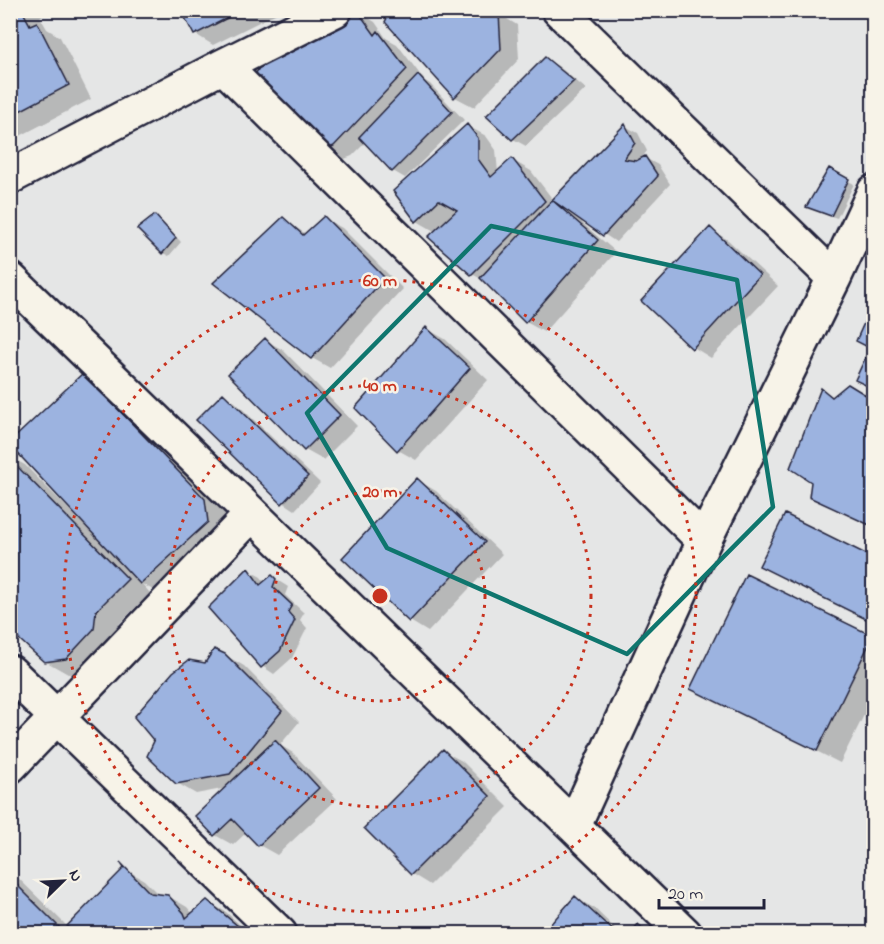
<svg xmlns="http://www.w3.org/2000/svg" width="884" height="944" viewBox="0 0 884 944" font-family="'Indie Flower',sans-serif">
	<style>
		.shadow { fill: #0003 }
		.building { fill: #9cb3e0; stroke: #22223b; stroke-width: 1.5 }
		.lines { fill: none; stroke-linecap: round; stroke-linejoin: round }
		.street-casing { stroke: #22223b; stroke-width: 38 }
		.street { stroke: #f7f3e8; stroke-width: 33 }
		.marked { fill: none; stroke: #0f766e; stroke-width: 4.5; stroke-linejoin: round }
		.ring { fill: none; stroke: #c8321e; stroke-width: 3; stroke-dasharray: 3 6 }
		.centre { fill: #c8321e; stroke: #f7f3e8; stroke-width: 3 }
		.ring-label { font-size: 18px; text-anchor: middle; font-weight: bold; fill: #c8321e; stroke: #f7f3e8; stroke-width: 5; stroke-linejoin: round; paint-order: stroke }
	</style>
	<rect width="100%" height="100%" fill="#e5e6e6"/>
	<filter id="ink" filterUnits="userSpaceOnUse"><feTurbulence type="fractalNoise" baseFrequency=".0167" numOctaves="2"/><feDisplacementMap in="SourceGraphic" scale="12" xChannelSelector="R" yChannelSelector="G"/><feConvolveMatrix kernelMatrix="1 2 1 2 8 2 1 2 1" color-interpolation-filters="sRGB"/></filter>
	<g filter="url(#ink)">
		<path class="shadow" d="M10,10h36l1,2 -7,5 7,12 13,8 31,62 -71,37 -10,-5z
			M183,10h97l1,1 -68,34 -18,-11z
			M416,10h71l1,4h11l18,11 2,34 -45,48 -19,-10 -47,-80z
			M357,11l18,11 11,16 11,6 28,37 5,3 34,36 -59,58 -12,-7 -27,-29 -14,14 -10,4 -18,-11z
			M545,59l13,7 28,23 -60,57 -13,-7 -25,-23z
			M468,126l18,10 10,14 2,23 14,-13 19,11 23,30 71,-75 13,7 9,18 -7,9 5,-2 13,7 12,19 -54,58 -32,-21 -2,2 34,29 -72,80 -18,-10 -41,-41 -13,-7 -42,-37 6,-5 -19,-11z
			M829,170l25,14 -17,34 -23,-8z
			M155,217l6,4 20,21 -12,14 -6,-3z
			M324,218l18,10 61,61 -73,79 -18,-10 -29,-139 23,15z
			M710,229l18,11 50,46 -67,72 -18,-11z
			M427,329l18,10 43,41 -72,80 -18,-10z
			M265,340l18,10 74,76 -34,34 -18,-10z
			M83,375l23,14 122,124 2,22 -66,61 -22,-12 8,9 -31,31 -2,18 -28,30 -21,2 -23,-13 -35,-32v-172l15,8 62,63 2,-2z
			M822,390l12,7 40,4v127l-63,-31z
			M223,395l12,7 85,81 -25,27 -12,-8z
			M417,480l19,11 66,63 -74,78 -18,-11 -66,-63z
			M248,570l13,7 4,6 7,-6 13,8 3,2 -3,8 19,18 -4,7 7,8 -15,30 -18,16 -12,-8z
			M747,576l127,62v57l-34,68 -148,-75z
			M225,655l19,11 55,56 -19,23 13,8 44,46 -60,56 -18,-10 -12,-13 -14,13 -18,-10 12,-47 -31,6 -19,-11 29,-118z
			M443,751l19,10 46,46 -78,78 -18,-11z
			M125,869l19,11 15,15 9,1 19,11 6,7 15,-12 18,10 24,22h-240v-64l58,57z
			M575,898l19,10 27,26h-77z"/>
		<path class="building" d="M10,10h12l8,15 7,-3 32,63 -59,31z
			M181,10h62l-49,25z
			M355,10h2l18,25 3,-4 29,38 -73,77 -11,5 -69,-74 12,-22z
			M391,10h7l10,5 6,-5 85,3 2,36 -47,49 -69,-76z
			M545,57l29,24 -62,59 -26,-24z
			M418,75l34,37 -60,60 -33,-35z
			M467,124l11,14v21l13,18 21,-19 33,43 -74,74 -43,-38 29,-27 -18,-10 -23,22 -23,-31z
			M625,124l10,19 -11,16 12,2 9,-5 13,20 -55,60 -51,-36z
			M829,168l20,11 -18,37 -25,-9z
			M552,200l46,40 -73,83 -45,-45z
			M155,215l21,23 -14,16 -25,-25z
			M324,216l61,62 -74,81 -98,-76 70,-66 20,18z
			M710,227l50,48 -68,74 -51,-48z
			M873,303h1v86l-19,-9 15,-32 -14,-7z
			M426,327l44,41 -73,83 -42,-43z
			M265,338l75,77 -36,36 -76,-77z
			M83,373l122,126 3,23 -68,62 -130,-139v-3z
			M848,384l26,16v127l-65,-30 2,-15 -21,-14 31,-80 11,9z
			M223,393l85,83 -26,28 -86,-84z
			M10,459l118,120 -32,32 -2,18 -28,30 -22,3 -34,-31z
			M417,478l68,64 -76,80 -67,-64z
			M785,514l89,44v65l-115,-57z
			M248,568l12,17 12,-10 4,4 -3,8 19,18 -4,7 7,8 -15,31 -19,17 -53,-60z
			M746,574l127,62 -56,115 -127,-62z
			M214,649l11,5 57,57 -52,63 -54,10 -29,-28 7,-15 -20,-24 39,-45 16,-12 16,3z
			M275,740l44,48 -61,58 -26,-27 -18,17 -19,-20z
			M443,749l47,47 -79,79 -47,-47z
			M120,862l30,31 18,2 16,18 2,5 21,-18 32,27 -5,7h-160l-7,-8 57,-58z
			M10,878l56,56h-56z
			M575,896l42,38h-75z
			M638,924l11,10h-19z"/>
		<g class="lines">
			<defs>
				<path id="street" d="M559,10l275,268
					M223,66l481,475
					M10,177l213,-111 112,-56
					M10,279l675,655
					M10,672l270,262
					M10,766l242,-252
					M574,825l130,-284 130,-263 40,-86"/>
			</defs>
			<use href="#street" class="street-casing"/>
			<use href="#street" class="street"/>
		</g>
	</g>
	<path class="marked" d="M491,226l246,54 36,227 -146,147 -240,-106 -80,-135z"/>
	<g class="ring">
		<circle cx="380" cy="596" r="105"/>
		<circle cx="380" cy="596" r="211"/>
		<circle cx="380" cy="596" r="316"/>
	</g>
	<circle cx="380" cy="596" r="9" class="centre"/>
	<g class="ring-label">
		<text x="380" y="286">60 m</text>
		<text x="380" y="391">40 m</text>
		<text x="380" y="497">20 m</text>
	</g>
	<rect width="884" height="944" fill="none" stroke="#f7f3e8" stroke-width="36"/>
	<rect x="18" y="18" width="848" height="908" fill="none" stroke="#22223b" stroke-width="2" filter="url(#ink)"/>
	<g transform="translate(63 881) rotate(66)" stroke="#f7f3e8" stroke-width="4.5" paint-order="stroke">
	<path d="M0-4.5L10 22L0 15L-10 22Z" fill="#22223b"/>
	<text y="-9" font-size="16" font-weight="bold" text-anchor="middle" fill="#22223b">N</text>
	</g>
	<path d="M659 899v9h105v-9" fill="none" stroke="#22223b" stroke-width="3"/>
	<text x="668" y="899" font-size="18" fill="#22223b" stroke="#f7f3e8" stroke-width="4.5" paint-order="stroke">20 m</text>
</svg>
